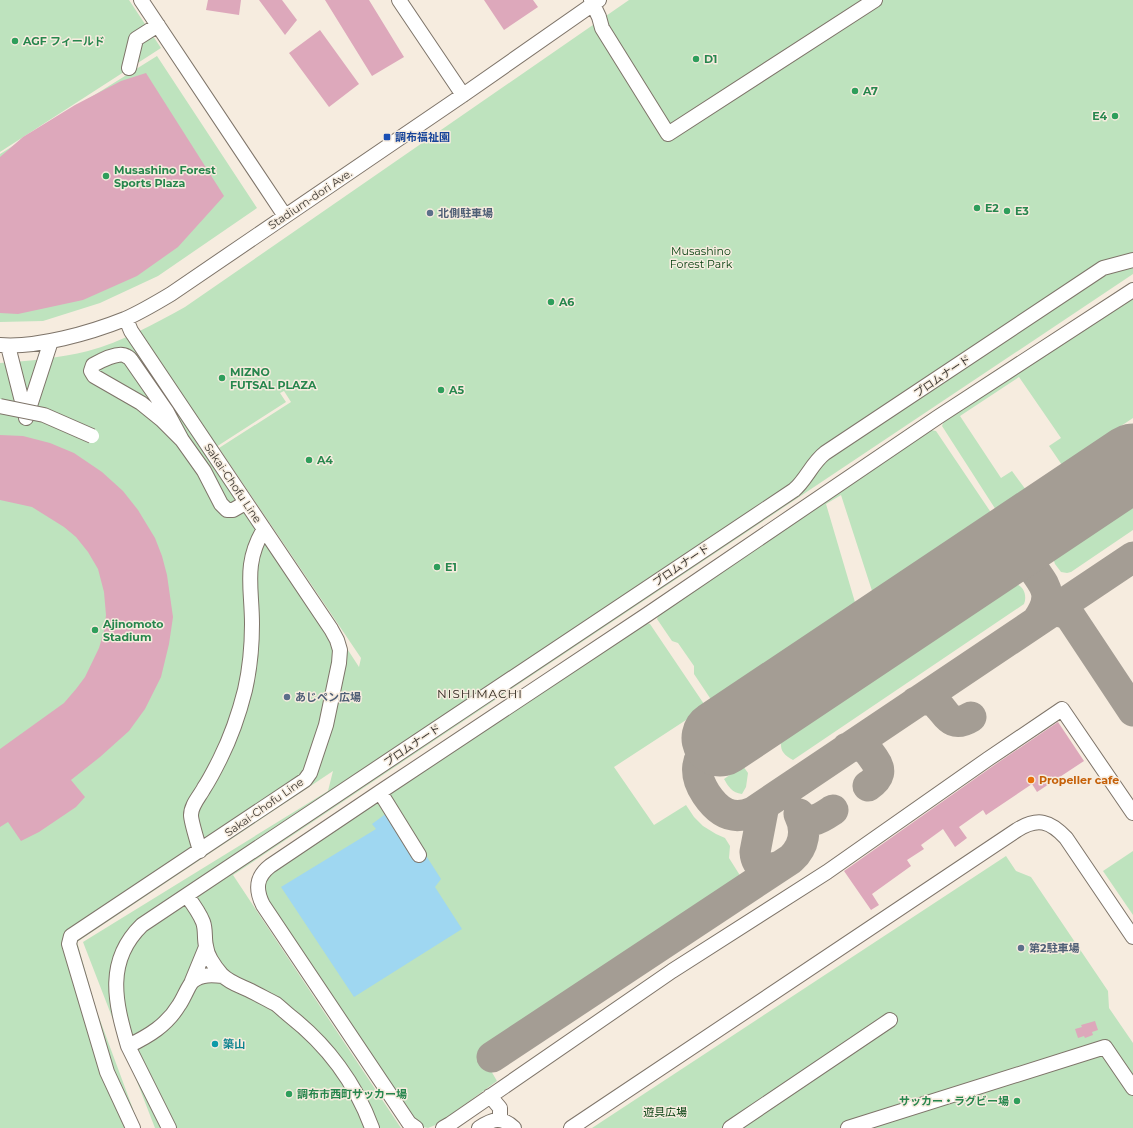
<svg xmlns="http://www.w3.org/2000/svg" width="1133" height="1128" viewBox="0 0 1133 1128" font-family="Montserrat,'Noto Sans JP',sans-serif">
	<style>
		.green { fill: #bee3be; fill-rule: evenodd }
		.water { fill: #9fd7f1 }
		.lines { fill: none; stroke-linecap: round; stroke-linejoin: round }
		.taxiway { stroke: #a49d94; stroke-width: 31 }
		.runway { stroke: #a49d94; stroke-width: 77 }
		.building { fill: #dda8bb }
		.minor-casing { stroke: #7e7469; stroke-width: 16 }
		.minor { stroke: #fff; stroke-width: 14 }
		.minor-bridge-casing { stroke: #7e7469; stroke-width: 16; stroke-linecap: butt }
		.minor-bridge { stroke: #fff; stroke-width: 14 }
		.leisure-dot { fill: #2e9e5b; stroke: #f6ecdf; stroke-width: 1.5 }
		.transit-dot { fill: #1a4fb4; stroke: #f6ecdf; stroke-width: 1.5 }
		.service-dot { fill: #5c6f8a; stroke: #f6ecdf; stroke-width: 1.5 }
		.food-dot { fill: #e8710a; stroke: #f6ecdf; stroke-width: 1.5 }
		.culture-dot { fill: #0f9aa8; stroke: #f6ecdf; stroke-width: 1.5 }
		.labels { text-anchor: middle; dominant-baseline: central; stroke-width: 3; stroke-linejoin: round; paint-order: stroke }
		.leisure-label { font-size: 11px; font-weight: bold; fill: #27864d; stroke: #f6ecdf; text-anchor: start }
		.transit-label { font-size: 11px; font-weight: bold; fill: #164399; stroke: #f6ecdf; text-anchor: start }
		.street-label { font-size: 11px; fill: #3a3631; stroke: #f6ecdf }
		.service-label { font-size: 11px; font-weight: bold; fill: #4e5e75; stroke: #f6ecdf; text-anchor: start }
		.park-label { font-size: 11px; fill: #013c0a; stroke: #f6ecdf }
		.food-label { font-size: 11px; font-weight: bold; fill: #c56008; stroke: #f6ecdf; text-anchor: start }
		.culture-label { font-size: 11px; font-weight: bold; fill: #0d838f; stroke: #f6ecdf; text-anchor: start }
		.neighbourhood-label { font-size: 12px; letter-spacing: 1px; fill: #2f271e; stroke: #f6ecdf }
	</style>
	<rect width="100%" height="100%" fill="#f6ecdf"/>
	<path class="green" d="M0,0h129l32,48 -161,104z
		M629,0h504v274l-900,601 168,253h-246l-72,-186 245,-151 5,-20 -256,171 20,70 43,116h-140v-765c29,-2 60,-5 88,-12 34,-9 66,-27 97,-44zM284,391l7,11 -72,46 142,210 -2,9 -143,-220 70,-45 -6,-9z
		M157,56l100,152 -99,68 -58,27 -57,18 -43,1v-168z
		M1133,295v123l-71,47 -13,-19 12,-8 -42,-61 -59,39 41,62 11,-7 14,19 -30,20 -54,-84 2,-5z
		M931,430l5,1 58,86 -120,80 -33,-102 -15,9 31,105 -143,95 -20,-30v-8l-16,-23 -6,-2 -15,-22 2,-7z
		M1133,499v31l-62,42 -4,1 -6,-1 -6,-8 -2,-6 5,-9z
		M1011,583c11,0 17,11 13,21l-231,156c-10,-6 -13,-9 -12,-21z
		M642,621l8,3 56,83 -92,60 40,58 32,-20 8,12 9,9 13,8 9,4 5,8 -1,12 12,19 -261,175 17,29 -59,43 -10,4 -9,-2 -162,-232 6,-24z
		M743,766l5,7 -2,14 -4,7c-10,-1 -14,-8 -18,-15z
		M1133,851v64l-30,-44z
		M1006,856l10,15 15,6 77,114 1,17 24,35v85h-541z"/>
	<path class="water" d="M395,807l46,72 -6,8 27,42 -108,68 -73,-110 95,-58 -4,-5z"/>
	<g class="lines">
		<path class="taxiway" d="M987,560c15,-8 30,-5 44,4
			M1050,613c7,-3 14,-1 20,3l63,95
			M1037,621c27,-38 -10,-42 -9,-72 1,-9 7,-17 12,-25
			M916,702c31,-13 24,34 55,15
			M711,744c-17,15 -17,32 -5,50 12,18 26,27 47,18l380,-255
			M847,748c14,-5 19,-1 27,11 8,11 6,19 -6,27
			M764,805l-9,47c1,15 12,19 25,14
			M799,814c12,12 22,4 34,-4
			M492,1057l299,-198c14,-13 16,-29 8,-45"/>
		<path class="runway" d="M720,738l413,-276"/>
	</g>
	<path class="building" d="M208,0h33l-2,15 -33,-5z
		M259,0h23l15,20 -12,15z
		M325,0h44l35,57 -32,19z
		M484,0h49l5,7 -34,23z
		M320,30l39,54 -30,23 -40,-54z
		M146,73l78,123 -46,51 -41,29 -54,24 -65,14 -18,-1v-156l23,-20 52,-32 46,-24z
		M0,435l23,1 27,7 24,10 28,19 21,19 15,19 17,28 7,18 5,19 6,42 -4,27 -8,33 -16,32 -16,22 -29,26 -29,23 14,17 -9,10 -37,25 -18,9 -13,-19 -8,5v-78l64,-46 12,-14 9,-12 14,-29 5,-17 2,-16 -2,-23 -6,-23 -10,-17 -12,-15 -12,-10 -32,-20 -32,-7z
		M1058,722l26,39 -47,31 -5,-8 -46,31 -3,-5 -24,17 8,11 -12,9 -12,-18 -22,16 3,4 -17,11 4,6 -39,28 7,11 -8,5 -27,-39 149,-105z
		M1095,1021l3,9 -6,2 1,3 -8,3 -1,-2 -6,2 -3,-9 7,-2 -1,-2z"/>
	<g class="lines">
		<defs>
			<path id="minor" d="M141,0l144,216
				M399,0l64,95
				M591,0l8,17 3,11 66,106 207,-134
				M129,68l7,-29 22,-14
				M126,319l5,12 200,298 6,11 3,10 -1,13 -13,62 -16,48 -5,7 -234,156 -2,8 38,128 26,56
				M0,345c37,3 90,-12 125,-26 16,-7 31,-16 46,-25l292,-199 136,-95
				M8,346l18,71
				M26,418l25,-77
				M182,440l-20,-20 -21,-17 -47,-27 -3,-5 2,-6c7,-4 26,-14 33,-9 2,1 4,2 5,4l36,52 15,28 22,31 17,33 6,6h6l7,-4 5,-5
				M380,792l39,63
				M200,851c-2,-8 -9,-29 -9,-36 0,-10 9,-19 13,-27 6,-9 11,-19 16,-29 11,-22 19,-45 25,-69 5,-22 7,-44 7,-66 0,-37 -9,-60 12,-95
				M187,896c6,8 12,16 16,26 3,8 1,16 3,24 1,10 9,21 16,29 8,8 19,11 29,16 8,4 17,9 25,13 5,4 9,8 14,12 37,29 66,68 82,112
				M223,976c-10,-1 -22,-2 -30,5 -4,3 -10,19 -14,24 -12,20 -30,31 -51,41 -13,-44 -23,-85 14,-121l652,-435c12,-10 18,-27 31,-37l278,-185 30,-8
				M192,981l14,-34
				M128,1046l41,82
				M490,1096l10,12v12
				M416,1128l-7,-5 -146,-218c-8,-16 -7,-28 7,-39l110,-74 268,-178 290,-197 195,-127
				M443,1128l7,-4 222,-153 155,-99 161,-113 74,-50 71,104
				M479,1128c13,-9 23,-12 35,0
				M571,1128l446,-298c21,-13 33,-9 49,8l67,99
				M730,1128l160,-108
				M848,1128l257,-81 28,41"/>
		</defs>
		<use href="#minor" class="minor-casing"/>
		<use href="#minor" class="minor"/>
		<defs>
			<path id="minor-bridge" d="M0,406l44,9 48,21"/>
		</defs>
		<use href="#minor-bridge" class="minor-bridge-casing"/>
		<use href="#minor-bridge" class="minor-bridge"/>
	</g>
	<g class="leisure-dot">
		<circle cx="15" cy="41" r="4"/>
		<circle cx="696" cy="59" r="4"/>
		<circle cx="855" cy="91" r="4"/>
		<circle cx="1115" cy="116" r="4"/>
		<circle cx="106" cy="176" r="4"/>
		<circle cx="977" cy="208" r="4"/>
		<circle cx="1007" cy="211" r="4"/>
		<circle cx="551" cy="302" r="4"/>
		<circle cx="222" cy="378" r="4"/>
		<circle cx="441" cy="390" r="4"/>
		<circle cx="309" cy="460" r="4"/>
		<circle cx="437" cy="567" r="4"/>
		<circle cx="95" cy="630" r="4"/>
		<circle cx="289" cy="1094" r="4"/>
		<circle cx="1017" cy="1101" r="4"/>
	</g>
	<rect class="transit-dot" x="383" y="133" width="8" height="8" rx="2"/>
	<g class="service-dot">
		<circle cx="430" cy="213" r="4"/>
		<circle cx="287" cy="697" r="4"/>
		<circle cx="1021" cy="948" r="4"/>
	</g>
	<circle class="food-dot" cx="1031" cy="780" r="4"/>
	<circle class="culture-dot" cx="215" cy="1044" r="4"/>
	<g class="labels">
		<g class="leisure-label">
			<text x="23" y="41">AGF フィールド</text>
			<text x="704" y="59">D1</text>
			<text x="863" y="91">A7</text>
			<text x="1107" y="116" text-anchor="end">E4</text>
			<text x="114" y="170">Musashino Forest<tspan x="114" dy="13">Sports Plaza</tspan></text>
			<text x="985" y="208">E2</text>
			<text x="1015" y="211">E3</text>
			<text x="559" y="302">A6</text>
			<text x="230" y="372">MIZNO<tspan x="230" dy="13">FUTSAL PLAZA</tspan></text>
			<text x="449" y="390">A5</text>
			<text x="317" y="460">A4</text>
			<text x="445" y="567">E1</text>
			<text x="103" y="624">Ajinomoto<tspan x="103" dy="13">Stadium</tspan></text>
			<text x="297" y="1094">調布市西町サッカー場</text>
			<text x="1009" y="1101" text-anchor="end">サッカー・ラグビー場</text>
		</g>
		<g class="transit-label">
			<text x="395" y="137">調布福祉園</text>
		</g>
		<g class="street-label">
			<text transform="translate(310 199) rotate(-34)">Stadium-dori Ave.</text>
			<text transform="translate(942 376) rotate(-34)">プロムナード</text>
			<text transform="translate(233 483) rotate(56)">Sakai-Chofu Line</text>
			<text transform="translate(681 565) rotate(-34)">プロムナード</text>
			<text transform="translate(412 745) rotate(-34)">プロムナード</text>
			<text transform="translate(264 807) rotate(-35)">Sakai-Chofu Line</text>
		</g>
		<g class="service-label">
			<text x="438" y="213">北側駐車場</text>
			<text x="295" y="697">あじペン広場</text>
			<text x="1029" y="948">第2駐車場</text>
		</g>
		<g class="park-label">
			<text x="701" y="251">Musashino<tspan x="701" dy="13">Forest Park</tspan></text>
			<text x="665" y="1112">遊具広場</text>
		</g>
		<g class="food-label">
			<text x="1039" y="780">Propeller cafe</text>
		</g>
		<g class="culture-label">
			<text x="223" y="1044">築山</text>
		</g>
		<g class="neighbourhood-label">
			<text x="480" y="693">NISHIMACHI</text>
		</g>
	</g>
</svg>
